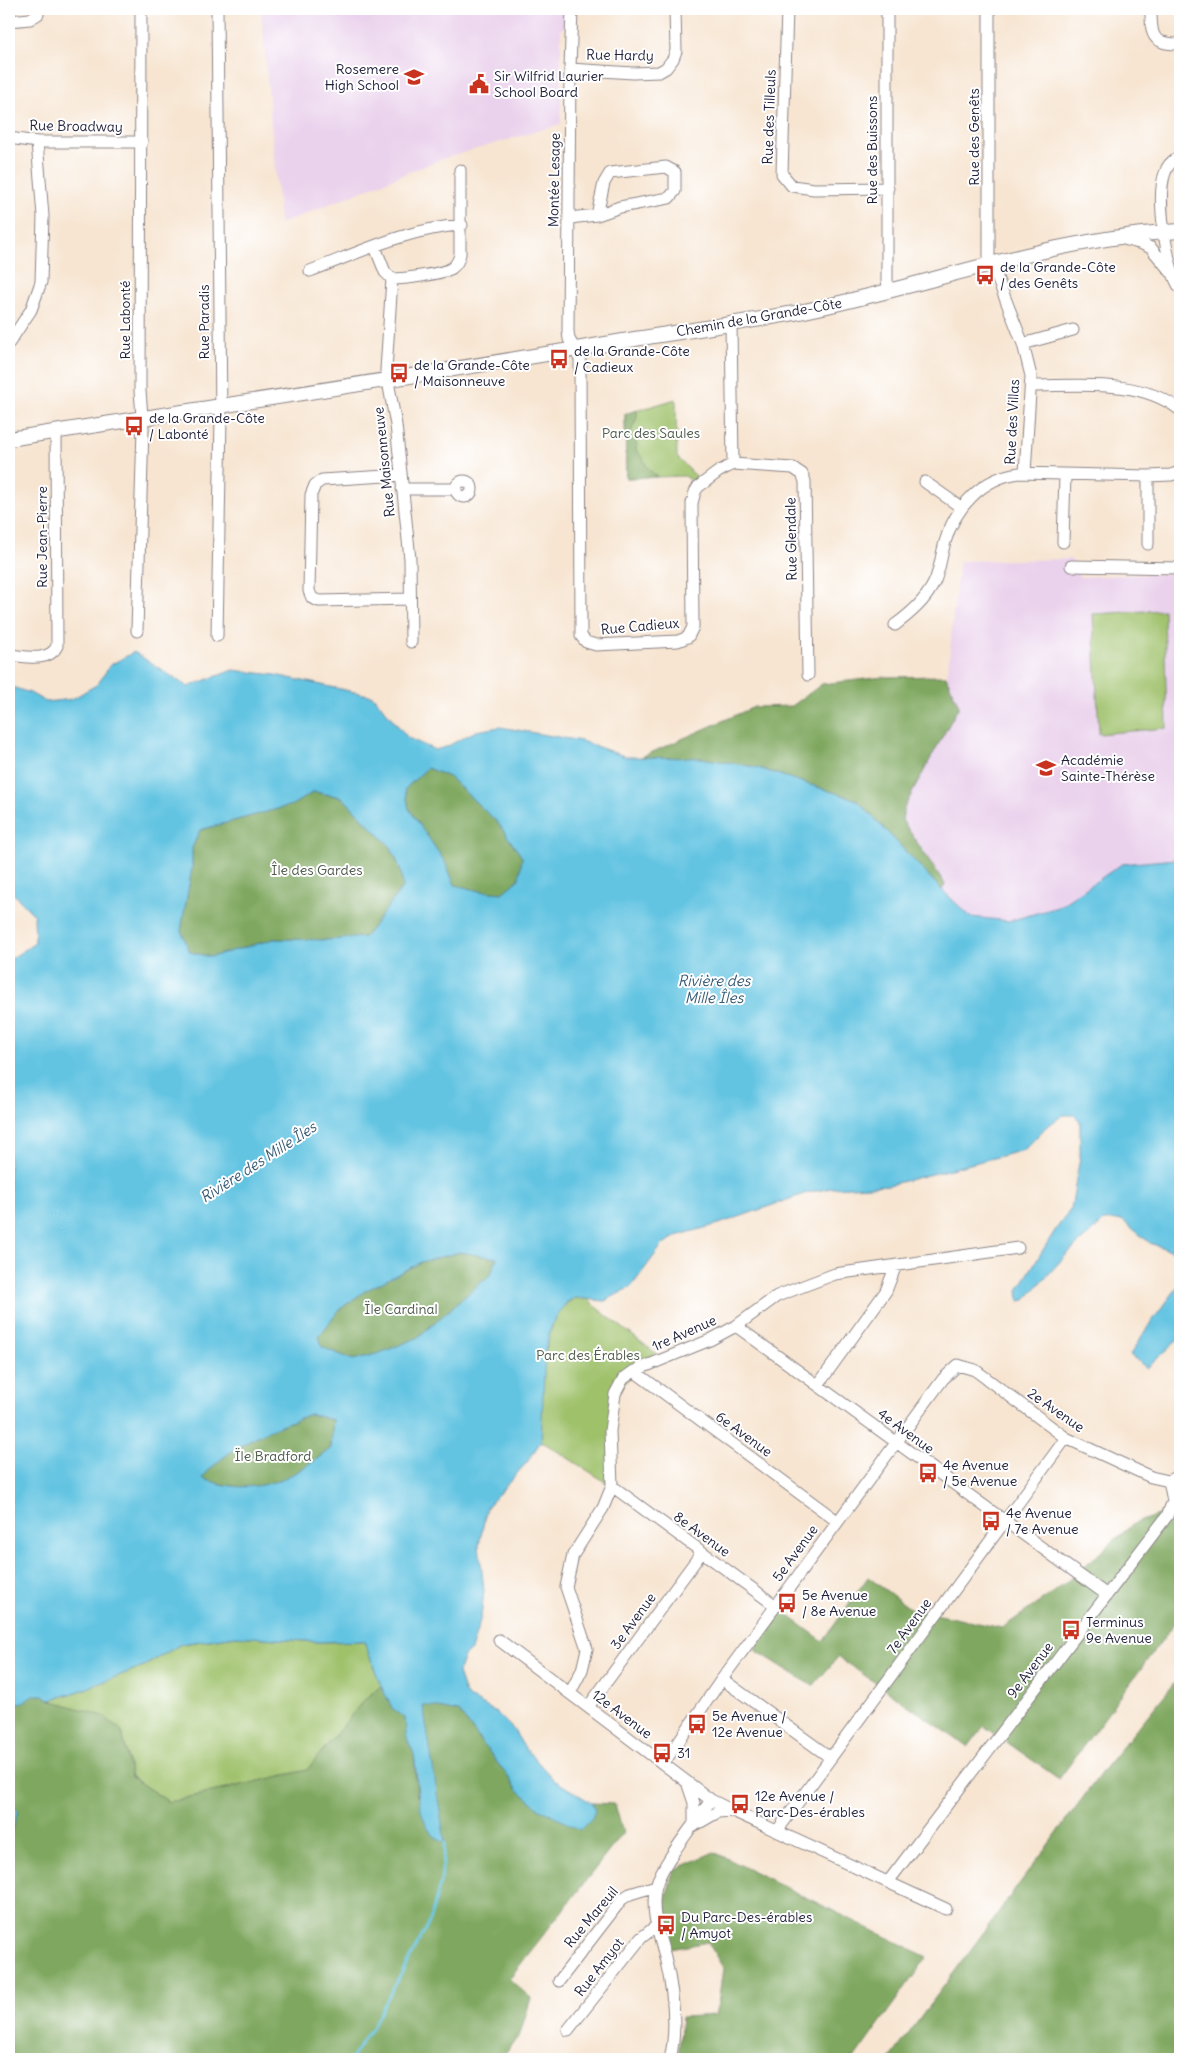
<svg xmlns="http://www.w3.org/2000/svg" width="1189" height="2068" viewBox="0 0 1189 2068" font-family="Delius,sans-serif">
	<style>
		.built { fill: #ead1ec }
		.green { fill: #9fc16a; stroke: #607252 }
		.forest { fill: #7fa75e; stroke: #50644c }
		.water { fill: #64c4e2; stroke: #43738e; fill-rule: evenodd }
		.lines { fill: none; stroke-linecap: round; stroke-linejoin: round }
		.stream { stroke: #64c4e2; stroke-width: 2.5 }
		.minor-casing { stroke: #8c8486; stroke-width: 13 }
		.major-casing { stroke: #8c8486; stroke-width: 16 }
		.minor { stroke: #fff; stroke-width: 11 }
		.major { stroke: #fff; stroke-width: 14 }
		.labels { text-anchor: middle; dominant-baseline: central; stroke-width: 4; stroke-linejoin: round; paint-order: stroke }
		.street-label { font-size: 14px; fill: #22223b; stroke: #fff }
		.poi-label { font-size: 14px; fill: #22223b; stroke: #fff; text-anchor: start }
		.park-label { font-size: 14px; fill: #4e5a4b; stroke: #fff }
		.water-label { font-size: 15px; font-style: italic; fill: #395b75; stroke: #fff }
	</style>
	<rect width="100%" height="100%" fill="#fff"/>
	<filter id="ink" filterUnits="userSpaceOnUse"><feTurbulence type="fractalNoise" baseFrequency=".02" numOctaves="2"/><feDisplacementMap in="SourceGraphic" scale="10" xChannelSelector="R" yChannelSelector="G"/><feConvolveMatrix kernelMatrix="1 2 1 2 8 2 1 2 1" color-interpolation-filters="sRGB"/></filter>
	<filter id="wash" filterUnits="userSpaceOnUse"><feTurbulence type="fractalNoise" baseFrequency=".0096" numOctaves="4" result="noise"/><feDisplacementMap in="SourceGraphic" scale="20" xChannelSelector="R" yChannelSelector="G"/><feGaussianBlur stdDeviation="1.12" result="paint"/><feColorMatrix in="noise" values="0 0 0 0 0 0 0 0 0 0 0 0 0 0 0 0 0 1.4 0 .05"/><feComposite in="paint" operator="in"/></filter>
	<g filter="url(#wash)">
		<rect width="100%" height="100%" fill="#f7e5d1"/>
		<path class="built" d="M261,9h311v8l-11,13v94l-122,36 -159,64z
			M1071,559l8,18 99,-4 2,58v190l-2,37 -55,7 -65,44 -49,12 -38,-4 -29,-27 -65,-65 67,-111 12,-129 4,-24z"/>
		<path class="green" d="M1176,239h4v20h-3l-3,-15z
			M676,399l1,58 23,23 -5,4 -10,-8 -59,2 -1,-64z
			M1164,610l3,118 -68,6 -6,-120z
			M575,1298l13,1 9,9 66,51 -29,12 -19,23 -3,92 -71,-45c2,-37 -5,-125 34,-143z
			M236,1636l83,6 45,-1 17,45 -18,15 -56,69 -138,32 -38,-25 -9,-46 -72,-31 30,-9 66,-26 35,-21z"/>
		<path class="forest" d="M637,410c2,12 -7,16 -6,28l6,6 -1,6 7,8 4,9 10,10 -31,1 -1,-64z
			M946,676l13,30 -55,102 -2,12 43,64 -3,6 -85,-90 -102,-33 -54,-9h-62l115,-51 38,-1 30,-22 61,-7z
			M427,768l22,9 49,46 24,34 -3,23 -17,13 -22,-2 -25,-6 -10,-23 -36,-53 -4,-20z
			M314,792l28,5 49,50 9,21 3,18 -38,52 -37,2 -54,-1 -63,18 -21,-5 -9,-22 11,-62v-20l8,-18 92,-25z
			M460,1252l37,6 -6,16 -74,64 -37,15 -27,7 -31,-13 -3,-11 21,-27 25,-18 56,-29z
			M310,1414l23,6 -2,28c-41,33 -77,51 -130,30l21,-21 40,-24z
			M1180,1507v109l-121,163 -75,-53 -16,21 -130,-90 -25,29 -58,-36 27,-39 41,30 45,-64 43,32 91,19 55,-38 76,-66z
			M1180,1676v383h-290l214,-290z
			M381,1686l11,22 13,10 2,20 7,16 3,43 10,-61 -4,-32 36,8 59,78 22,19 55,2 -3,-8 23,1 8,29 -114,146 22,19 -12,39 -19,22h-491v-358l13,1 13,-7h8l7,5 54,16 18,15 9,46 38,25 138,-32 56,-69z
			M714,1852l213,105 -73,102h-176l4,-42 33,-2 3,-12 5,-35 -15,-26 -37,7 -6,-48 9,-31z"/>
		<path class="water" d="M134,652l54,35 45,-17 42,5 98,21 35,42 27,12 11,-3 30,-16 24,-4 81,14 46,16 74,1 54,9 102,33 85,90 29,27 38,4 49,-14 64,-43 54,-5 4,2v393l-30,-11 -28,-23 -18,1 -38,34 -41,45 -6,1 -1,-11 38,-61 15,-20 9,-52v-36l-6,-6h-11l-17,12 -22,23 -135,35 -58,3 -24,5 -88,31 -40,11 -16,9 -32,43 -26,14 -30,-3 -8,4 -15,22 -7,26 -4,91 -13,20 -41,46 -8,38 5,46 -3,26 -10,33 -7,6 -6,17 6,18 4,6 28,15 17,17 11,18 30,33 38,23 3,7 -3,8 -12,12 -40,-21 -22,-19 -59,-78 -36,-7 22,138c-31,-12 -26,-62 -31,-88 -1,-6 -6,-11 -7,-17 -2,-6 -1,-14 -2,-20l-13,-10 -11,-22 -17,-45 -45,1 -83,-6 -55,8 -35,21 -66,26 -30,9 -7,-5h-8l-13,8 -13,-2v-741l26,-17 -1,-28 -25,-26v-203l21,7 16,9 26,-3 26,-15 12,-19zM427,768l22,9 49,46 24,34 -3,22 -17,14 -22,-2 -25,-6 -10,-23 -36,-53 -4,-20zM314,792l28,5 49,50 9,21 3,19 -38,50 -37,3 -54,-1 -63,18 -21,-5 -9,-22 11,-62v-20l8,-18 92,-25zM460,1252l37,6 -6,16 -74,64 -37,15 -27,7 -31,-13 -3,-11 21,-27 25,-18 56,-29zM310,1414l23,6 -2,28c-39,32 -79,51 -129,30 28,-33 68,-49 108,-64z
			M1180,1284v54l-33,30 -17,-13 17,-27z
			M9,1806h5l4,5 -9,29z"/>
		<g class="lines">
			<path class="stream" d="M351,2059l21,-32 57,-104 12,-42 4,-38"/>
		</g>
	</g>
	<g filter="url(#ink)">
		<g class="lines">
			<defs>
				<path id="minor" d="M217,9l4,408 -4,219
					M572,9l-2,60 -2,262 1,8 11,20 1,277 5,6 10,3 82,-4 10,-4 5,-10 -1,-124 3,-11 3,-5 20,-15 15,-8 60,4 9,6 3,7 3,194
					M787,9l-5,165 10,12 22,3 74,-1
					M887,9v272l2,10
					M989,9v248l34,87 8,32 -6,97
					M1151,9c0,26 0,35 29,35
					M9,21l21,-2 8,-5 1,-5
					M570,69l63,4 26,-1 7,-4 7,-9 3,-8 -1,-42
					M9,138l28,4h105
					M1180,156c-7,4 -13,9 -15,17 -9,23 1,94 15,115
					M569,218l28,-3 23,-8 49,-9 6,-7v-19l-9,-5 -56,6 -6,10 -7,32
					M1120,238l22,6 9,4 20,24
					M375,247l10,25 7,7c11,0 51,-5 60,-11 5,-4 7,-8 8,-14v-84
					M310,271c48,-18 99,-43 152,-46
					M392,279l-6,91 10,55 14,134 1,83
					M731,323l2,141
					M9,343l22,-33 10,-28 2,-66 -6,-74
					M1023,344l50,-14
					M1031,386c48,0 109,-8 149,24
					M401,475l-79,5 -7,5 -4,10 -2,96 3,7 7,3 91,-2
					M456 489a8 8 0 1 1 16 0a8 8 0 1 1-16 0Z
					M925,482l37,26
					M402,489h54
					M1063,542l2,-67
					M1148,544v-68
					M1071,566l109,2
					M895,625c16,-12 30,-24 39,-42 6,-13 7,-27 11,-41 10,-34 37,-65 75,-69l128,3 23,-1 9,-3
					M137,631l6,-203 -3,-37 1,-382
					M9,655c15,1 40,8 48,-9l-1,-214
					M736,1326l371,269
					M634,1371l203,150
					M818,1385l68,-94 10,-26
					M1169,1481l11,-7
					M612,1486l164,120
					M499,1640l212,160 22,11 213,98
					M722,1679l109,79
					M570,1693l12,-23 5,-21 -21,-62 7,-32 30,-47 9,-22 -2,-55 5,-37 8,-15 11,-8 76,-31 26,-14 41,-30 58,-22 183,-26
					M588,1707l114,-155
					M663,1764l59,-85 221,-300 15,-14 17,5 91,68 85,39 18,4
					M687,1782l7,21v23
					M697,1824l21,-12 15,-1
					M777,1831l289,-393
					M888,1882l279,-366 6,-15 -4,-20
					M559,1981l63,-82 8,-5 26,-8
					M568,2030l73,-92 15,-12
					M670,2059c8,-33 3,-69 -5,-102 -6,-22 -15,-47 -9,-71 6,-23 40,-64 55,-86"/>
				<path id="major" d="M9,439c209,-33 418,-64 626,-100 51,-8 103,-16 154,-25 131,-25 257,-76 391,-83"/>
			</defs>
			<use href="#minor" class="minor-casing"/>
			<use href="#major" class="major-casing"/>
			<use href="#minor" class="minor"/>
			<use href="#major" class="major"/>
		</g>
	</g>
	<defs>
		<symbol id="school-bare" viewBox="-9 -9 18 18"><path d="M0-5L7-2L0 1L-7-2ZM-4 1L0 2.5L4 1V4Q0 6-4 4Z" fill="#c8321e" stroke="#fff" stroke-width="2.5" paint-order="stroke"/></symbol>
		<symbol id="civic-bare" viewBox="-9 -9 18 18"><path d="M-.6-6.5H3V-4.5H.6V-3L4-1V1h2V6H-6V1h2V-1L-.6-3ZM-1.2 2.5V6h2.4V2.5Z" fill="#c8321e" stroke="#fff" stroke-width="2.5" paint-order="stroke"/></symbol>
		<symbol id="bus-bare" viewBox="-9 -9 18 18"><path d="M-5-6H5V4H4V6H2V4H-2V6H-4V4H-5ZM-3.5-4V0h7V-4ZM-3.5 1.2v1.5H-2V1.2ZM2 1.2v1.5H3.5V1.2Z" fill="#c8321e" stroke="#fff" stroke-width="2.5" paint-order="stroke"/></symbol>
	</defs>
	<g fill-rule="evenodd">
		<use href="#school-bare" x="400" y="63" width="28" height="28"/>
		<use href="#civic-bare" x="465" y="70" width="28" height="28"/>
		<use href="#bus-bare" x="971" y="261" width="28" height="28"/>
		<use href="#bus-bare" x="545" y="345" width="28" height="28"/>
		<use href="#bus-bare" x="385" y="359" width="28" height="28"/>
		<use href="#bus-bare" x="120" y="412" width="28" height="28"/>
		<use href="#school-bare" x="1032" y="754" width="28" height="28"/>
		<use href="#bus-bare" x="914" y="1459" width="28" height="28"/>
		<use href="#bus-bare" x="977" y="1507" width="28" height="28"/>
		<use href="#bus-bare" x="773" y="1589" width="28" height="28"/>
		<use href="#bus-bare" x="1057" y="1616" width="28" height="28"/>
		<use href="#bus-bare" x="683" y="1710" width="28" height="28"/>
		<use href="#bus-bare" x="648" y="1739" width="28" height="28"/>
		<use href="#bus-bare" x="726" y="1790" width="28" height="28"/>
		<use href="#bus-bare" x="652" y="1911" width="28" height="28"/>
	</g>
	<g class="labels">
		<g class="street-label">
			<text transform="translate(620 55) rotate(1)">Rue Hardy</text>
			<text transform="translate(769 117) rotate(-88)">Rue des Tilleuls</text>
			<text transform="translate(76 126) rotate(1)">Rue Broadway</text>
			<text transform="translate(974 137) rotate(-90)">Rue des Genêts</text>
			<text transform="translate(872 150) rotate(-90)">Rue des Buissons</text>
			<text transform="translate(554 180) rotate(-89)">Montée Lesage</text>
			<text transform="translate(759 317) rotate(-10)">Chemin de la Grande-Côte</text>
			<text transform="translate(125 320) rotate(-90)">Rue Labonté</text>
			<text transform="translate(204 322) rotate(-90)">Rue Paradis</text>
			<text transform="translate(1012 422) rotate(-87)">Rue des Villas</text>
			<text transform="translate(384 462) rotate(-96)">Rue Maisonneuve</text>
			<text transform="translate(42 537) rotate(-90)">Rue Jean-Pierre</text>
			<text transform="translate(791 539) rotate(-91)">Rue Glendale</text>
			<text transform="translate(640 626) rotate(-5)">Rue Cadieux</text>
			<text transform="translate(684 1333) rotate(-24)">1re Avenue</text>
			<text transform="translate(1056 1410) rotate(35)">2e Avenue</text>
			<text transform="translate(906 1431) rotate(36)">4e Avenue</text>
			<text transform="translate(744 1434) rotate(36)">6e Avenue</text>
			<text transform="translate(702 1534) rotate(36)">8e Avenue</text>
			<text transform="translate(795 1553) rotate(-54)">5e Avenue</text>
			<text transform="translate(633 1621) rotate(-54)">3e Avenue</text>
			<text transform="translate(909 1626) rotate(-54)">7e Avenue</text>
			<text transform="translate(1030 1670) rotate(-53)">9e Avenue</text>
			<text transform="translate(622 1714) rotate(37)">12e Avenue</text>
			<text transform="translate(591 1917) rotate(-50)">Rue Mareuil</text>
			<text transform="translate(599 1967) rotate(-52)">Rue Amyot</text>
		</g>
		<g class="poi-label">
			<text x="399" y="69" text-anchor="end">Rosemere<tspan x="399" dy="16">High School</tspan></text>
			<text x="494" y="76">Sir Wilfrid Laurier<tspan x="494" dy="16">School Board</tspan></text>
			<text x="1000" y="267">de la Grande-Côte<tspan x="1000" dy="16">/ des Genêts</tspan></text>
			<text x="574" y="351">de la Grande-Côte<tspan x="574" dy="16">/ Cadieux</tspan></text>
			<text x="414" y="365">de la Grande-Côte<tspan x="414" dy="16">/ Maisonneuve</tspan></text>
			<text x="149" y="418">de la Grande-Côte<tspan x="149" dy="16">/ Labonté</tspan></text>
			<text x="1061" y="760">Académie<tspan x="1061" dy="16">Sainte-Thérèse</tspan></text>
			<text x="943" y="1465">4e Avenue<tspan x="943" dy="16">/ 5e Avenue</tspan></text>
			<text x="1006" y="1513">4e Avenue<tspan x="1006" dy="16">/ 7e Avenue</tspan></text>
			<text x="802" y="1595">5e Avenue<tspan x="802" dy="16">/ 8e Avenue</tspan></text>
			<text x="1086" y="1622">Terminus<tspan x="1086" dy="16">9e Avenue</tspan></text>
			<text x="712" y="1716">5e Avenue /<tspan x="712" dy="16">12e Avenue</tspan></text>
			<text x="677" y="1753">31</text>
			<text x="755" y="1796">12e Avenue /<tspan x="755" dy="16">Parc-Des-érables</tspan></text>
			<text x="681" y="1917">Du Parc-Des-érables<tspan x="681" dy="16">/ Amyot</tspan></text>
		</g>
		<g class="park-label">
			<text x="651" y="433">Parc des Saules</text>
			<text x="317" y="870">Île des Gardes</text>
			<text x="401" y="1309">Ïle Cardinal</text>
			<text x="588" y="1355">Parc des Érables</text>
			<text x="273" y="1456">Ïle Bradford</text>
		</g>
		<g class="water-label">
			<text x="714" y="980">Rivière des<tspan x="714" dy="17">Mille Îles</tspan></text>
			<text transform="translate(258 1162) rotate(-33)">Rivière des Mille Îles</text>
		</g>
	</g>
	<rect width="1189" height="2068" fill="none" stroke="#fff" stroke-width="30"/>
</svg>
